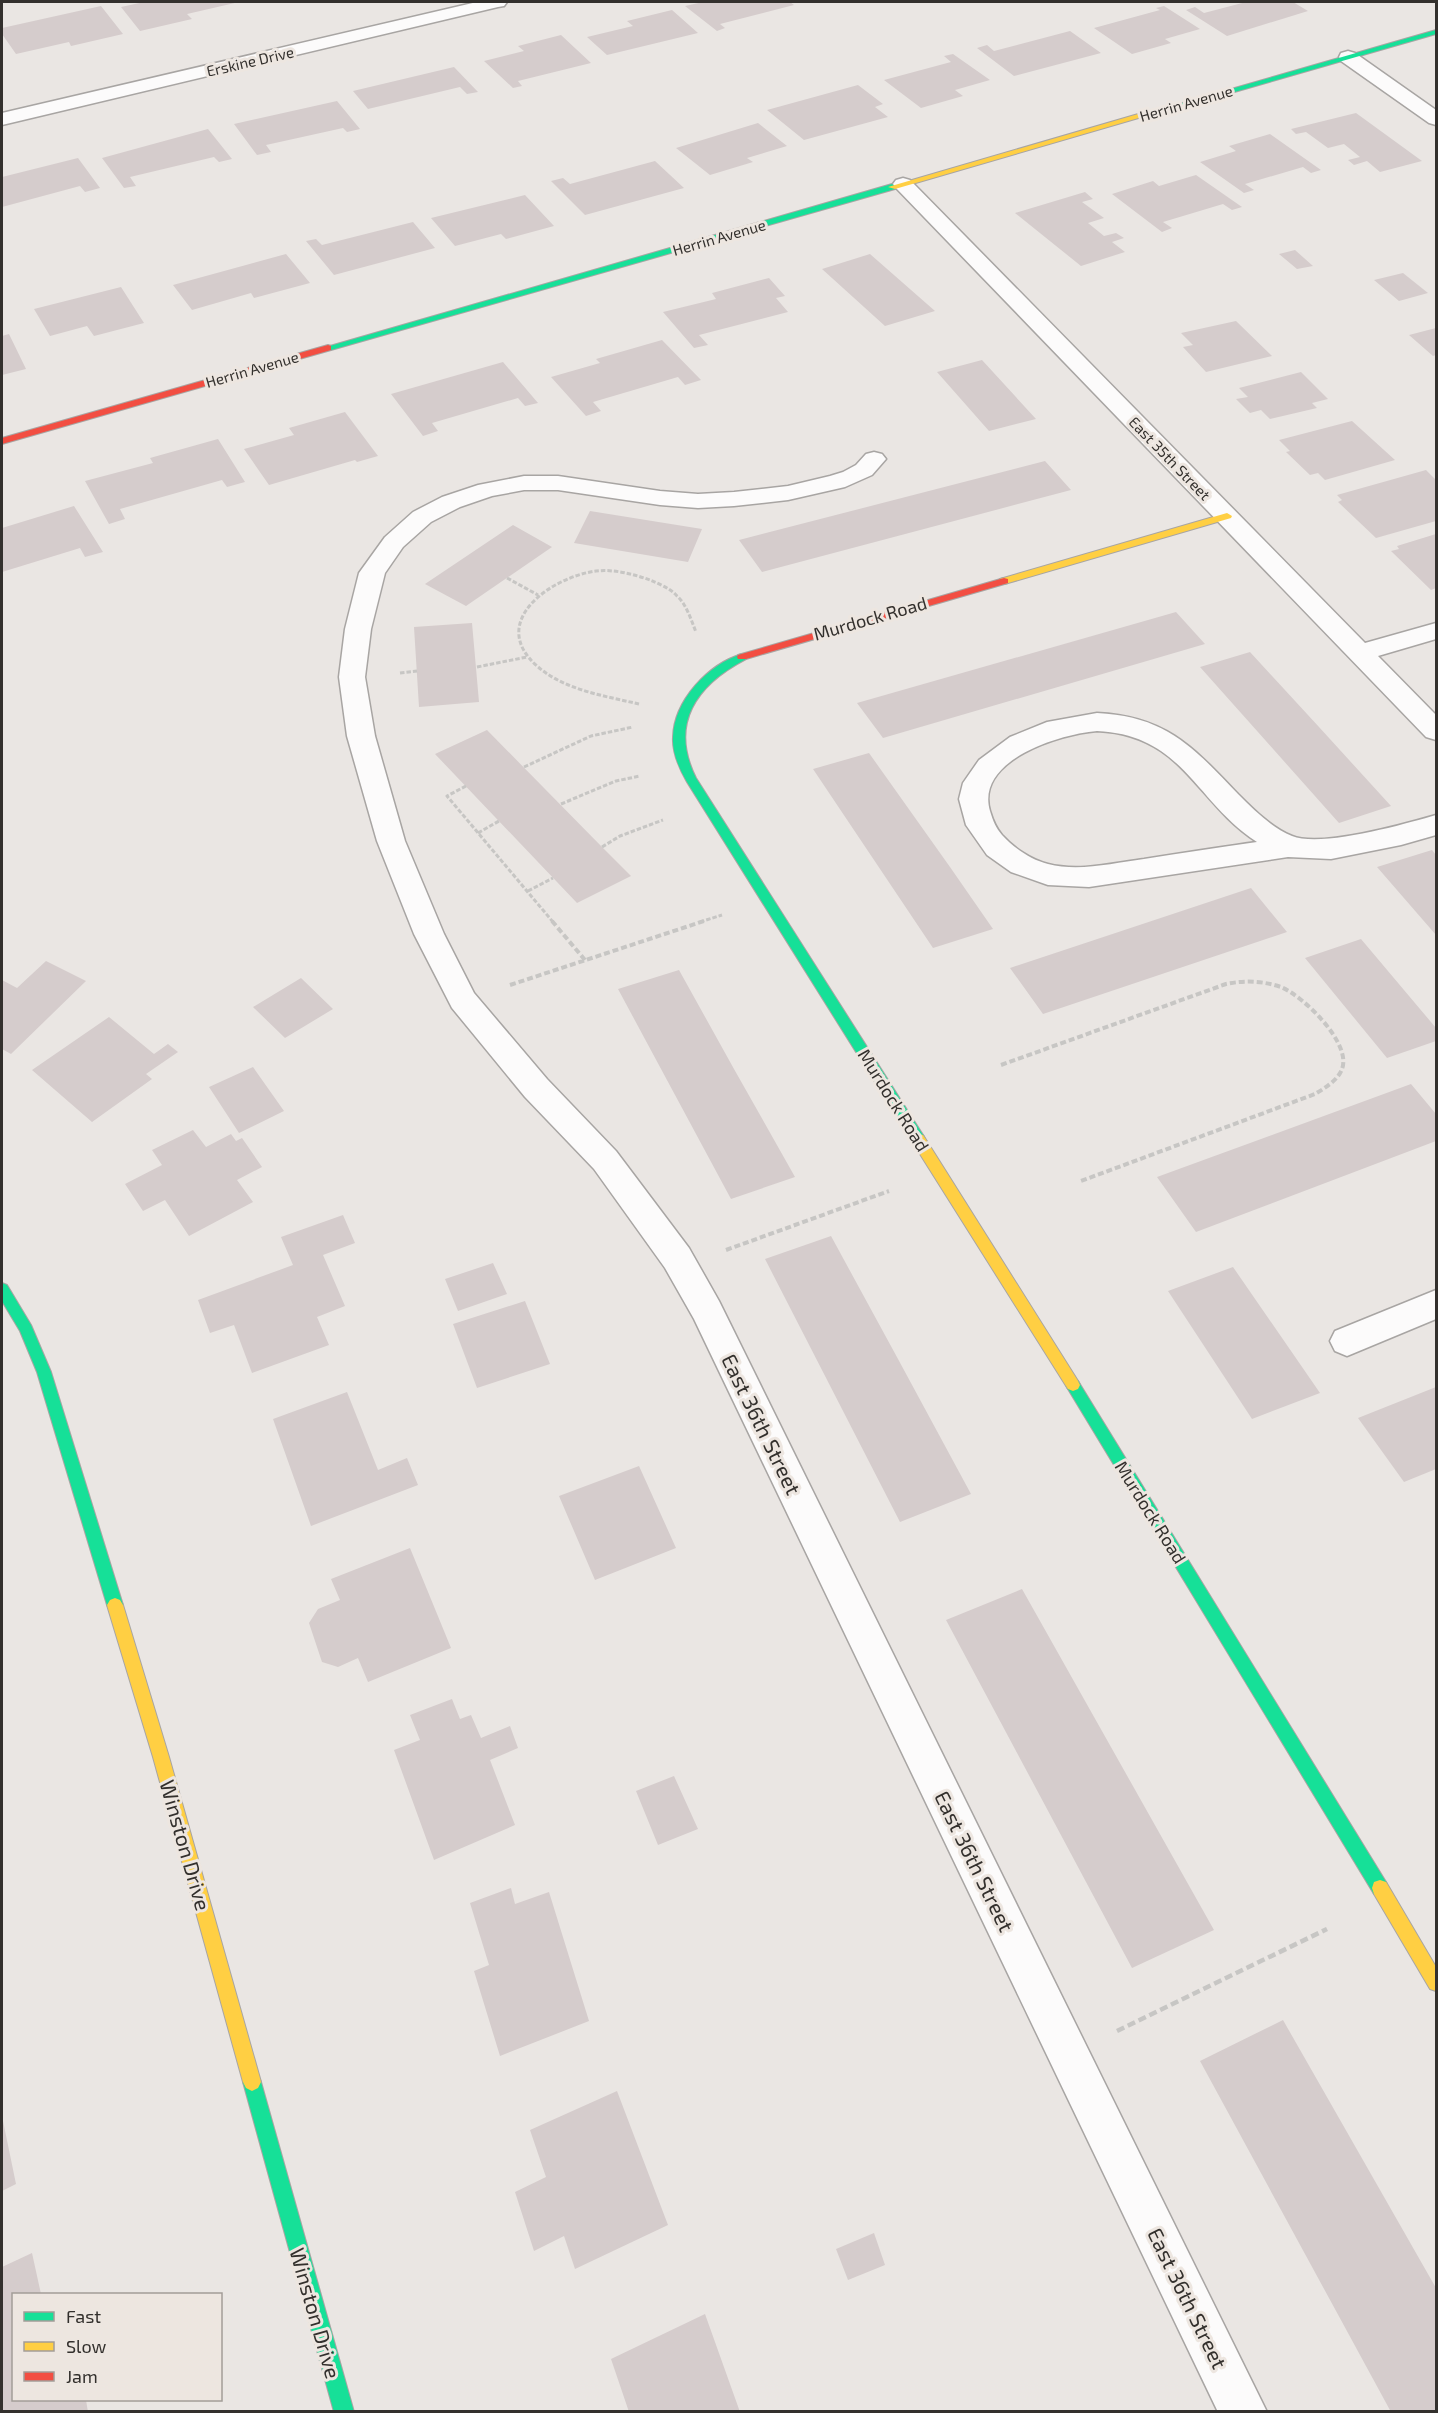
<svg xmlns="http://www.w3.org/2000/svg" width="1438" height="2413" viewBox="0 0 1438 2413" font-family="'Exo 2',sans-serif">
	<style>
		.building { fill: #d5cccc }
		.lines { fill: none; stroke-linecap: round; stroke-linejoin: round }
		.lane-casing { stroke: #a8a5a3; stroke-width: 3 }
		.street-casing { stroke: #a8a5a3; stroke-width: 3 }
		.fast-casing { stroke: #a8a5a3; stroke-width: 2 }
		.slow-casing { stroke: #a8a5a3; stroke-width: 2 }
		.jam-casing { stroke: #a8a5a3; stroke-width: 2 }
		.path-far2 { stroke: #c7c6c4; stroke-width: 3; stroke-dasharray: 4.5 2; stroke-linecap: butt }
		.path-far1 { stroke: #c7c6c4; stroke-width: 4; stroke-dasharray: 6 3; stroke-linecap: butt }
		.path { stroke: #c7c6c4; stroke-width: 4.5; stroke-dasharray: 8 4; stroke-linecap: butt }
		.lane { fill: #fcfbfb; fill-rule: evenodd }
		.street { fill: #fcfbfb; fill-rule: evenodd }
		.fast { fill: #16e098; fill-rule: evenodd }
		.slow { fill: #ffcf43; fill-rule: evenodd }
		.jam { fill: #f24e42; fill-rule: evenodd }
		.labels { text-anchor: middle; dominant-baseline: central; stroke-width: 6; stroke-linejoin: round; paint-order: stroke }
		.far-street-label { font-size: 15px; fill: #33302d; stroke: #ede6e0 }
		.street-label { font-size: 18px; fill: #33302d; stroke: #ede6e0 }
		.near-street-label { font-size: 21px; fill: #33302d; stroke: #ede6e0 }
	</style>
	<rect width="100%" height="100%" fill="#eae6e3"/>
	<path class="building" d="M144,2h95l-52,12 5,5 -52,12 -19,-24z
		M703,2h87l4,3 -74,19 5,4 -8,3 -32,-25z
		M1246,2h47l15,9 -81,25 -41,-26 9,-3 9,6z
		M101,6l22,28 -52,12 -2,-4 -53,12 -14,-20v-6z
		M1164,6l36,23 -35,10 6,4 -39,11 -38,-26 66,-18 -4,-2z
		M672,10l26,23 -91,22 -20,-18 46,-11 -6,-5z
		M1070,31l31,22 -87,23 -37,-28 10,-3 7,6z
		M561,35l30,28 -73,18 4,5 -9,2 -29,-27 40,-10 -6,-5z
		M953,54l37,26 -35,10 8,6 -42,12 -37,-28 67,-18 -7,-6z
		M454,67l24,25 -11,2 -7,-7 -92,22 -15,-18z
		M858,85l25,19 -8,3 13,10 -84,23 -37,-30z
		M337,101l23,28 -13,3 -4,-4 -77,17 5,7 -14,3 -23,-31z
		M1356,113l66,48 -42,11 -13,-11 -13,4 -6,-5 12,-3 -16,-13 -16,4 -22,-16 -10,2 -5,-5z
		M758,123l29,23 -40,12 6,4 -43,13 -34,-27z
		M208,129l24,30 -13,3 -5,-5 -84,20 6,9 -12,2 -22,-30z
		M1270,134l51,36 -10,3 -8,-6 -58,17 9,6 -10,3 -44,-31 36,-11 -7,-5z
		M78,158l22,30 -15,4 -5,-6 -78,21v-30z
		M655,161l29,27 -99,27 -34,-34 12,-3 7,6z
		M1196,175l46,32 -10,3 -9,-6 -60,18 9,6 -10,4 -50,-38 41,-13 6,5z
		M1085,192l8,7 -11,3 22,16 -16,5 16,13 12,-3 8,5 -12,4 13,10 -44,14 -66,-53z
		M525,195l29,31 -48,13 -5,-5 -46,12 -24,-28z
		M413,222l22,26 -101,27 -28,-34 10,-2 6,6z
		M1295,250l18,16 -16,3 -18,-15z
		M286,254l24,29 -56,15 -3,-5 -59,17 -19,-25z
		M870,254l65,57 -50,15 -63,-57z
		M1403,273l25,20 -29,8 -25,-21z
		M769,278l16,18 -9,2 12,14 -89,23 9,10 -14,3 -31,-36 53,-13 -4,-6z
		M121,287l23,36 -50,13 -7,-10 -37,10 -16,-27z
		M1236,321l36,35 -66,16 -23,-25 10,-2 -12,-12z
		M1436,328v27l-3,1 -24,-21z
		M9,334l17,35 -24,6v-39z
		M662,340l39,40 -16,5 -7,-8 -85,25 8,9 -15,5 -35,-39 49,-14 -4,-4z
		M982,360l54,59 -47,12 -52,-59z
		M503,362l35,41 -13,3 -7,-8 -86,25 6,8 -15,5 -32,-42z
		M1301,372l27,27 -16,4 5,5 -47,11 -9,-9 -11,3 -14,-14 12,-2 -9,-9z
		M345,412l33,44 -21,6 -2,-2 -86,25 -25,-36 50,-14 -5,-7z
		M1352,421l43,39 -70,20 -7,-7 -8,2 -24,-23 4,-1 -11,-11z
		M218,439l27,43 -18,5 -5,-7 -102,29 5,10 -16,5 -24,-43 68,-18 -3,-5z
		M1045,461l26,29 -309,82 -23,-32z
		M1426,470l10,10v41l-60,17 -38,-36 4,-2 -5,-5z
		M74,506l29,46 -18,5 -5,-9 -78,24v-44z
		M590,511l112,18 -14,33 -114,-19z
		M513,525l39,22 -86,59 -41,-22z
		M1436,534v54l-5,2 -40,-39 8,-2 -2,-3z
		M1176,612l29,32 -322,94 -26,-35z
		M472,623l7,79 -60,5 -5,-80z
		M1250,652l69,75 72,79 -52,17 -139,-156z
		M487,730l115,117 29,29 -54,27 -142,-149z
		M869,753l81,114 43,62 -60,19 -120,-179z
		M1432,850l4,5v80l-59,-68z
		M1251,888l36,44 -244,82 -33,-46z
		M1361,939l75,89v13l-49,17 -82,-100z
		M46,961l40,20 -75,73 -9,-5v-69l15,8z
		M679,970l55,99 61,108 -64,22 -113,-210z
		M301,978l32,31 -48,29 -32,-31z
		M109,1017l45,37 14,-10 10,8 -32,22 6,5 -60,43 -60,-52z
		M253,1067l31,44 -45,22 -30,-46z
		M1411,1084l25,30v27l-240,91 -39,-55z
		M193,1130l13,17 25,-13 5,7 6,-3 20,29 -25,13 16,22 -64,34 -24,-36 -22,11 -18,-27 37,-19 -10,-15z
		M343,1215l12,28 -32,12 22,51 -28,11 12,28 -77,28 -18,-48 -24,8 -12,-33 95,-35 -12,-28z
		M831,1236l67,123 73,135 -71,28 -135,-263z
		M493,1263l14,31 -49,17 -13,-32z
		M1233,1267l87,126 -68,26 -84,-128z
		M525,1301l25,63 -73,24 -24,-64z
		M1436,1387v82l-32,13 -46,-64z
		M347,1392l31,78 29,-12 11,27 -107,41 -38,-107z
		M639,1466l37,82 -81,32 -36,-84z
		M410,1548l41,100 -83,34 -10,-24 -20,9 -16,-5 -13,-39 9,-14 22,-9 -9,-21z
		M1022,1589l192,341 -82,38 -186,-348z
		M452,1699l8,20 11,-4 10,23 29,-12 8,22 -28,12 25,65 -81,35 -40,-110 26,-10 -10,-25z
		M674,1776l24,53 -40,16 -22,-54z
		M511,1888l4,16 34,-12 40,129 -89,35 -26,-85 15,-6 -19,-62z
		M1283,2020l153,268v124h-45l-191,-351z
		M617,2091l51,134 -93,44 -11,-33 -30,15 -19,-59 31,-15 -16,-47z
		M2,2116l14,68 -14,7z
		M874,2233l11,32 -37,15 -12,-31z
		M32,2253l9,41h-27v106h72l2,12h-86v-145z
		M705,2314l35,98h-111l-18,-53z"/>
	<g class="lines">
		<defs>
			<path id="lane" d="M874,452l8,2 4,5 -14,16 -27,12 -57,13 -54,6 -36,2 -38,-3 -102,-15h-34l-32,6 -32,11 -29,15 -28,25 -18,26 -14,56 -6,48 10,59 30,105 39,93 30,59 73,86 69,72 73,97 30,53 548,1111h-49l-524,-1093 -29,-51 -71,-99 -69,-72 -73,-89 -38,-74 -37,-93 -30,-105 -8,-59 6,-48 14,-56 26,-36 28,-25 29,-15 36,-12 46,-9h34l102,15 38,3 36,-2 54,-6 42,-10 13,-4 13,-7 10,-11z
				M1097,713c69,3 97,35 141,81 16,16 34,34 54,42 29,12 113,-12 144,-21v20l-35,10 -70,14 -43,-2 -199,30 -41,-2 -37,-13 -24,-17 -21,-30 -7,-26 4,-16 16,-23 31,-23 37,-15zM1097,731c87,4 98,71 160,111 -37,5 -75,11 -113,17 -31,4 -65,13 -96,5 -17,-4 -34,-16 -46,-29 -6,-7 -9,-14 -12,-24 -15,-51 70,-77 107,-80z
				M1436,1290v29l-89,37 -12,-5 -5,-10 5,-10z"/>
			<path id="street" d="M477,2h30l-3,4 -6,1 -496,118v-12z
				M1348,51l7,2 81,57v15l-7,-2 -88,-62 -2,-4 2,-4z
				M903,178l7,2 455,463 71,-20v16l-58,17 58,59v25l-10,-3 -530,-549 -3,-4 3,-4z"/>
			<path id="fast" d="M1436,30v4l-278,80 -7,-2z
				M892,184l4,3 -1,2 -564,161 -8,-2z
				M742,654l5,3 -1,2c-50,26 -77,65 -50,119l227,357 2,4 -2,4h-10l-226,-361c-8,-14 -15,-29 -14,-45 1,-36 35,-73 69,-83z
				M2,1283l5,2 24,40 20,47 72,233 -3,5 -5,2 -5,-2 -3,-5 -70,-233 -17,-41 -18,-30z
				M1073,1379l5,2 308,501 2,6 -2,6 -6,2 -6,-2 -306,-505 -2,-4 2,-4z
				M252,2073l6,3 3,6 93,330h-20l-91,-330 3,-6z"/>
			<path id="slow" d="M1152,110l7,2 -264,77 -7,-2z
				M1227,513l5,3 -1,2 -223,65 -4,1 -5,-3 1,-2z
				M918,1134l5,1 155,246 2,4 -2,4 -5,2 -5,-2 -155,-246 -2,-4 2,-4z
				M115,1598l5,2 3,5 46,152 92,325 -3,6 -6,3 -6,-3 -3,-6 -90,-325 -46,-152 3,-5z
				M1380,1880l6,2 50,85v24l-6,-2 -56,-95 -2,-6 2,-6z"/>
			<path id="jam" d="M328,345l3,1v4l-329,94v-6z
				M1004,578l4,1v4l-262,76h-8l-1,-2 1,-2z"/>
		</defs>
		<use href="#lane" class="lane-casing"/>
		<use href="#street" class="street-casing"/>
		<use href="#fast" class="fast-casing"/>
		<use href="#slow" class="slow-casing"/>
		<use href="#jam" class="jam-casing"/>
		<path class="path-far2" d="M507,578l31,17
			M477,667l50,-10
			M400,673l17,-2
			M639,704c-34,-8 -75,-14 -102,-38 -50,-44 14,-89 59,-95 18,-2 37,3 54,9 9,4 20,8 27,16 10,9 14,24 19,36
			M524,767l67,-31 42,-9
			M466,786l-19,10 106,126
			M561,804l55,-23 24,-5
			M478,833l21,-12
			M602,847l18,-11 43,-16
			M528,891l25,-13
			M700,922l22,-7"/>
		<path class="path-far1" d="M552,921l33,39
			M510,985l194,-64
			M1001,1065l225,-81c19,-4 37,-3 55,3 22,9 71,56 61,82 -4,11 -17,19 -27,25l-234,87
			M726,1250l163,-59"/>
		<path class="path" d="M1117,2031l210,-102"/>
		<use href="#lane" class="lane"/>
		<use href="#street" class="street"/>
		<use href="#fast" class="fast"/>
		<use href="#slow" class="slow"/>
		<use href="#jam" class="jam"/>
	</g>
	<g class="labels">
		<g class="far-street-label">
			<text transform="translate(250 61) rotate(-13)">Erskine Drive</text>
			<text transform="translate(1186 103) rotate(-16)">Herrin Avenue</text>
			<text transform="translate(719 237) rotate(-16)">Herrin Avenue</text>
			<text transform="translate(252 369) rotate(-16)">Herrin Avenue</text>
			<text transform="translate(1170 458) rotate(46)">East 35th Street</text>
		</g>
		<g class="street-label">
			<text transform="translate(870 618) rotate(-16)">Murdock Road</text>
			<text transform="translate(894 1100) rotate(58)">Murdock Road</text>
			<text transform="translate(1151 1512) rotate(58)">Murdock Road</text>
		</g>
		<g class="near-street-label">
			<text transform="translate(762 1424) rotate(64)">East 36th Street</text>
			<text transform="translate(186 1845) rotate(74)">Winston Drive</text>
			<text transform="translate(975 1861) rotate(64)">East 36th Street</text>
			<text transform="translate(1188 2298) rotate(64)">East 36th Street</text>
			<text transform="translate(316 2313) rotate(74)">Winston Drive</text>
		</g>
	</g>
	<rect width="1438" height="2413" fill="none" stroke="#33302d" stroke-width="6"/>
	<rect x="12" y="2293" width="210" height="108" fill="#ede6e0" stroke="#a39d98" stroke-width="1.5"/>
	<rect x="24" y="2312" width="30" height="9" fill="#16e098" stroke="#a39d98" stroke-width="1.5"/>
	<text x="66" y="2323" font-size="18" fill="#33302d">Fast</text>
	<rect x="24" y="2342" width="30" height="9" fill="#ffcf43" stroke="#a39d98" stroke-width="1.5"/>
	<text x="66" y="2353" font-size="18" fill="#33302d">Slow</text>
	<rect x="24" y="2372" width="30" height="9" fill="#f24e42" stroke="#a39d98" stroke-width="1.5"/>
	<text x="66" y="2383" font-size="18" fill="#33302d">Jam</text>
</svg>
